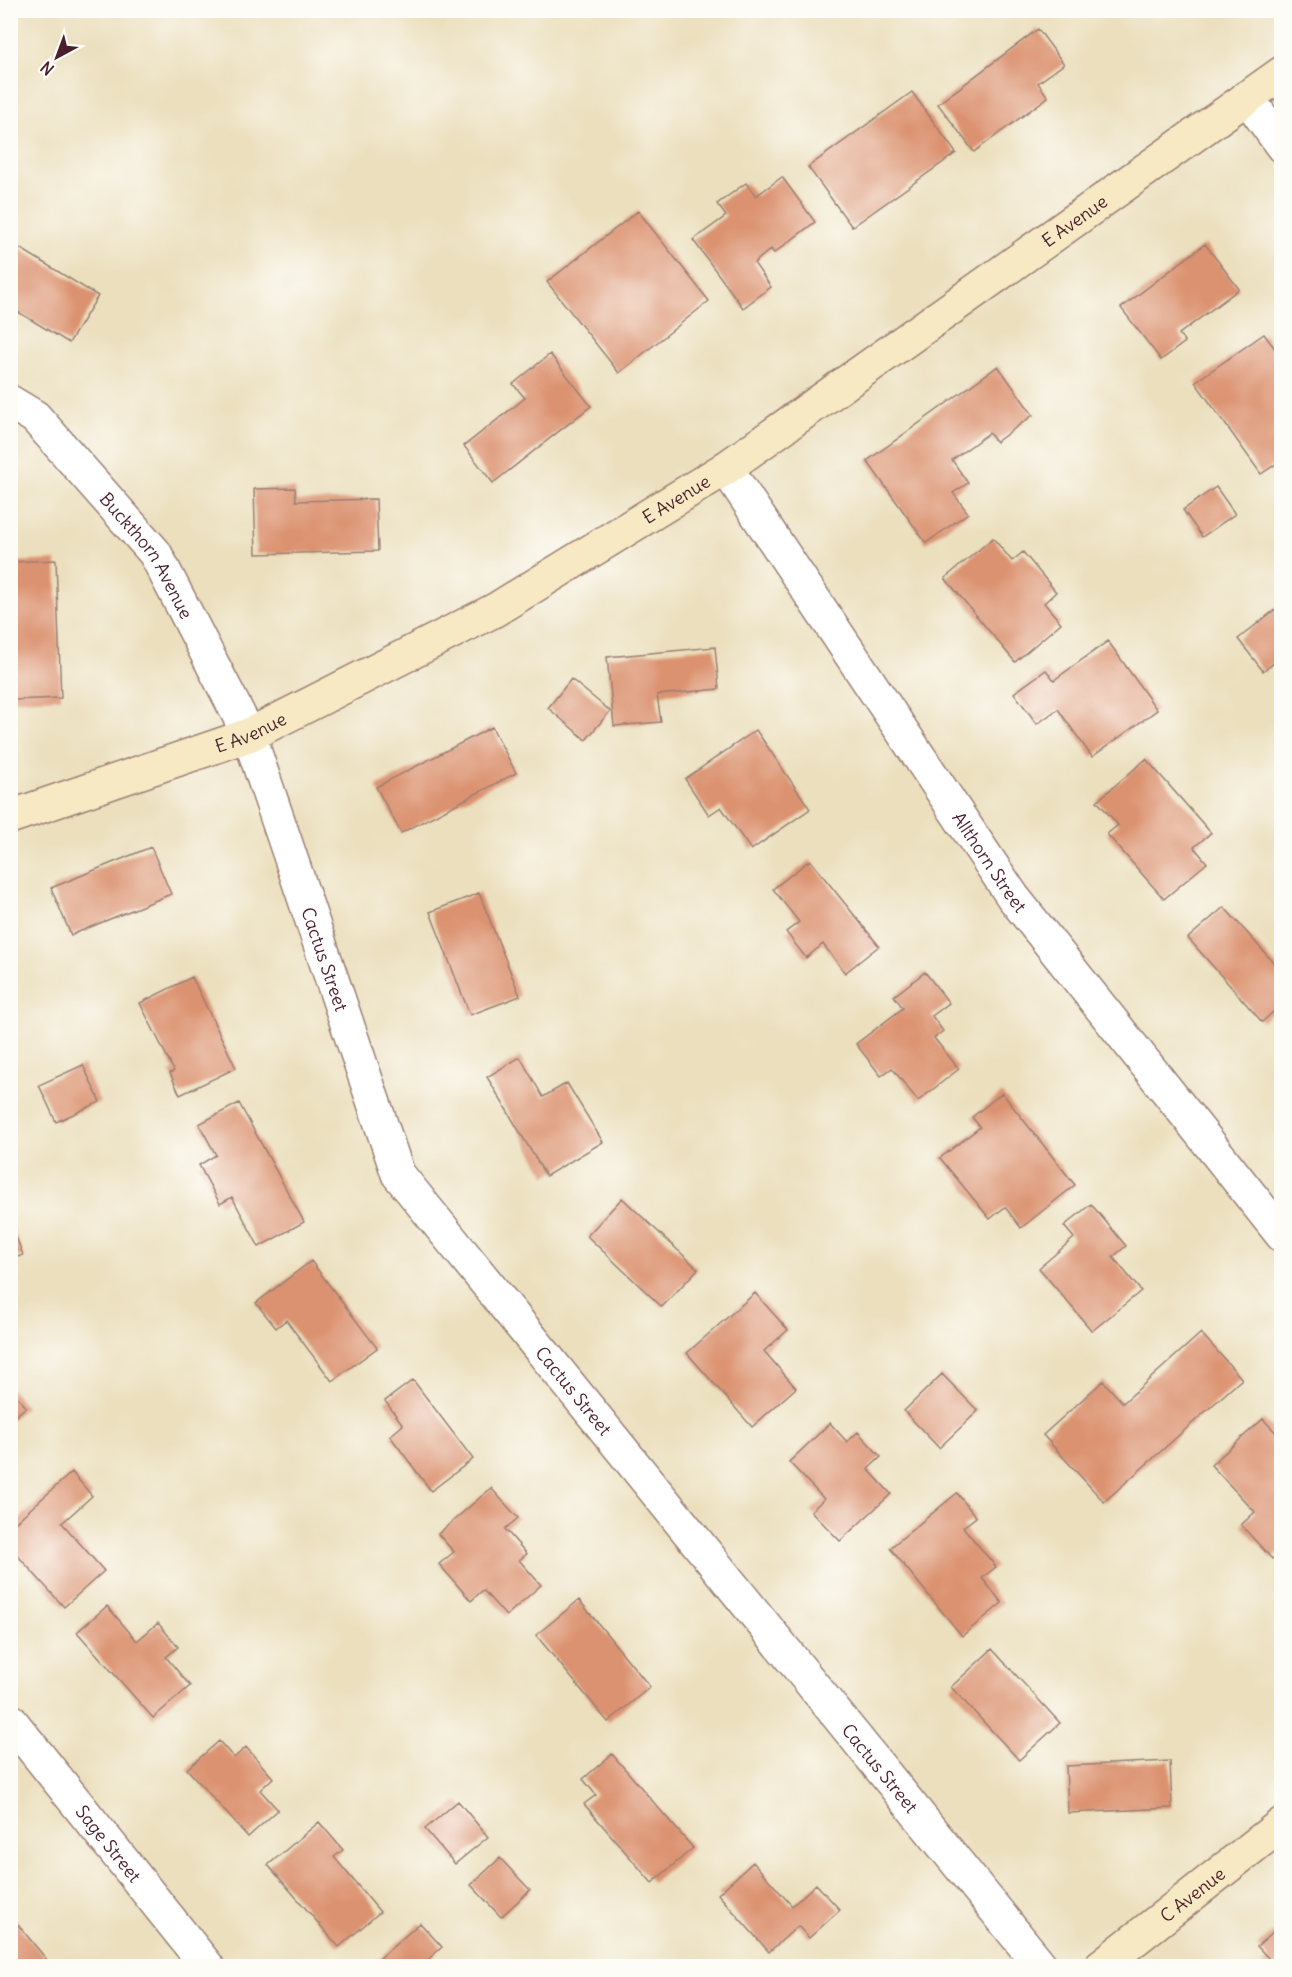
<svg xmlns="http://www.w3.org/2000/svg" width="1292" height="1977" viewBox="0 0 1292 1977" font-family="Delius,sans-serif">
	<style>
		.building { fill: #db926f }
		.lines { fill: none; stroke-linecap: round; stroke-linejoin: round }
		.street-casing { stroke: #9a7f74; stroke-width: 36 }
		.secondary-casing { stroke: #9a7f74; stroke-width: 36 }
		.street { stroke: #fff; stroke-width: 33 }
		.secondary { stroke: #f7e9c3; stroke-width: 33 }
		.labels { text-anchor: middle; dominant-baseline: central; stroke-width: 4.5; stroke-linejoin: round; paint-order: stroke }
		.street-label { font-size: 18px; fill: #4a1f2b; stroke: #fdfcf7 }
	</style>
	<rect width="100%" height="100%" fill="#fdfcf7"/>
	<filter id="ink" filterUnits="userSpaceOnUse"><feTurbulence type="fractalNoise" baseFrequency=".0167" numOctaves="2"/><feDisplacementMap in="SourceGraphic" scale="12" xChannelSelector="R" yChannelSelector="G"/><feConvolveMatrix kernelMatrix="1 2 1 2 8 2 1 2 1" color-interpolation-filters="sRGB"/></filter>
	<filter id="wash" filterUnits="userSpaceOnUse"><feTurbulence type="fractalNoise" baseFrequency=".008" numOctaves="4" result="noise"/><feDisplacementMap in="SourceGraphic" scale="24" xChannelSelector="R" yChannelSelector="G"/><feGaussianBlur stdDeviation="1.35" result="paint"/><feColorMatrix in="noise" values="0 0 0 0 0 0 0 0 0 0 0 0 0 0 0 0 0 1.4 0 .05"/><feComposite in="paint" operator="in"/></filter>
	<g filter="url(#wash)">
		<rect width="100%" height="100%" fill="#ebdfbd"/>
		<g id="blocks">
			<path class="building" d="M1038,29l26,35 -26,19 10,14 -74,55 -36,-48z
				M912,92l44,61 -104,74 -44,-60z
				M782,177l33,45 -41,31 -3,-4 -17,14 17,24 -28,21 -50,-68 33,-24 -9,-12 29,-21 10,13z
				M638,211l71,90 -90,72 -72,-91z
				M10,242l88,54 -29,47 -59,-36z
				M1205,244l34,45 -60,45 6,8 -24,18 -40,-52z
				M1264,334l18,24v102l-21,14 -66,-92z
				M550,354l41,52 -98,77 -29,-37 61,-48 -12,-14z
				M998,366l35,49 -37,27 -7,-9 -37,27 16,23 -15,10 15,20 -42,30 -59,-82z
				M1216,487l19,27 -33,23 -19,-27z
				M295,488l1,13 80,-2 2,52 -122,3 -2,-65z
				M993,538l19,23 11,-9 33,40 -12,11 17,20 -46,39 -70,-84z
				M56,560l5,138 -48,2 -3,-61v-77z
				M1282,604v53l-19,14 -25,-32z
				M1108,641l49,69 -65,47 -34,-48 -21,15 -23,-31 32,-23 8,10z
				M715,647l4,42 -62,6 4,27 -47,4 -7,-69z
				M571,679l39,32 -24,29 -38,-32z
				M492,727l24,46 -115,60 -25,-46z
				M756,730l54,79 -59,41 -30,-43 -12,8 -24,-36z
				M1146,759l65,74 -17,14 13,16 -43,36 -57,-65 11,-9 -21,-24z
				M151,847l20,47 -100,41 -20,-47z
				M810,860l69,86 -34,27 -22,-29 -17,14 -20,-26 13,-10 -26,-33z
				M479,893l41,103 -50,19 -40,-103z
				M1224,907l58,65v32l-20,18 -74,-84z
				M925,972l24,31 -17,13 11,15 -9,7 25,31 -41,32 -26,-33 -11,8 -25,-32 47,-36 -9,-12z
				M192,977l44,91 -56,27 -10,-22 4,-2 -34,-68z
				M520,1057l23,40 24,-14 36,59 -57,34 -59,-99z
				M83,1065l17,37 -44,20 -17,-37z
				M1002,1093l73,92 -54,43 -16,-21 -15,12 -50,-61 40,-31 -8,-10z
				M239,1103l65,119 -45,25 -27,-50 -12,7 -21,-39 17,-10 -17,-31z
				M622,1198l76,71 -36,38 -75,-71z
				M1091,1204l35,42 -13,11 28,34 -49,40 -53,-63 35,-30 -10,-12z
				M10,1221l13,34 -13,5z
				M311,1261l66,87 -45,33 -46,-61 -10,8 -20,-25z
				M755,1293l33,37 -24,21 32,37 -44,39 -65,-74z
				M1201,1333l41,46 -138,123 -61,-67 60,-54 20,22z
				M942,1374l36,37 -39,37 -35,-37z
				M413,1380l60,79 -42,32 -41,-55 13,-11 -18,-24z
				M10,1388l16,19 -16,14z
				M1263,1419l19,20v111l-10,9 -31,-34 14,-13 -44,-47z
				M830,1423l17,19 11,-10 23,25 -13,12 23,25 -51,47 -29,-30 13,-12 -35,-37z
				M72,1472l20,24 -30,27 42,48 -40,36 -54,-60v-20z
				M491,1488l27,30 -13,11 22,25 -8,6 22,25 -35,31 -23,-26 -12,11 -32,-37 15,-12 -16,-18z
				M957,1493l19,24 -13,10 33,40 -14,11 20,25 -40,33 -72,-88z
				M579,1600l71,87 -42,35 -72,-87z
				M107,1606l30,35 21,-18 20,24 -12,10 24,29 -37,32 -76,-86z
				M992,1649l68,74 -41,37 -68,-73z
				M219,1741l15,17 12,-11 27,31 -13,12 18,20 -30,27 -61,-68z
				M612,1754l81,94 -41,35 -68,-79 12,-9 -13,-16z
				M1170,1761l2,47 -104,5 -2,-47z
				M458,1801l30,36 -33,27 -30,-35z
				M319,1822l24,28 -9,7 46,55 -41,35 -71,-82z
				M500,1858l30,32 -29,27 -30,-32z
				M753,1862l39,44 24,-22 24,26 -31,28 -11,-12 -29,26 -51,-58z
				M10,1915l42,51h-42z
				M420,1923l22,24 -21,19h-50z
				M1282,1924v42h-21l8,-7 -12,-13z"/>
		</g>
	</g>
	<g filter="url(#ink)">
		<use href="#blocks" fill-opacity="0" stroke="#9a7f74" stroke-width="1.5"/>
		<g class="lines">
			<defs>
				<g id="street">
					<path d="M1247,97l35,49"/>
					<path id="s1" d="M10,402l25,15 120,136 94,182 149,439 643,792"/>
					<path id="s2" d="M726,468l287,429 269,338"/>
					<path id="s3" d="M10,1720l197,246"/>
				</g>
				<g id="secondary">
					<path id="s4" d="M10,817l239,-82 246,-125 231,-142 556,-395"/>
					<path id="s5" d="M1101,1966l181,-142"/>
				</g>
			</defs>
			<use href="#street" class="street-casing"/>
			<use href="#secondary" class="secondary-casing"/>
			<use href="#street" class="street"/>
			<use href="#secondary" class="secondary"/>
		</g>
	</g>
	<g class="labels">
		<g class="street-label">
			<text stroke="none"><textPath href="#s4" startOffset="1227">E Avenue</textPath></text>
			<text stroke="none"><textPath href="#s4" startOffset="741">E Avenue</textPath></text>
			<text stroke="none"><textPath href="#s1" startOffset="208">Buckthorn Avenue</textPath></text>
			<text stroke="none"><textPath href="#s4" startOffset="255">E Avenue</textPath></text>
			<text stroke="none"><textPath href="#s2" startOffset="474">Allthorn Street</textPath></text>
			<text stroke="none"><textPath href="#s1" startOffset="652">Cactus Street</textPath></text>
			<text stroke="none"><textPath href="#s1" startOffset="1158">Cactus Street</textPath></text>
			<text stroke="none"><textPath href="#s1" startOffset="1644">Cactus Street</textPath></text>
			<text stroke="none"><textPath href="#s3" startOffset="158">Sage Street</textPath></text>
			<text stroke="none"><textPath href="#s5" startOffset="116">C Avenue</textPath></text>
		</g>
	</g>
	<rect width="1292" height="1977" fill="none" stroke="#fdfcf7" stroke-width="36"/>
	<g transform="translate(57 57) rotate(221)" stroke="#fdfcf7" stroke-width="4.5" paint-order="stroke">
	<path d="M0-4.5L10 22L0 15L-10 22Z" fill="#4a1f2b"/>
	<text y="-9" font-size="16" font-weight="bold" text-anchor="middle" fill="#4a1f2b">N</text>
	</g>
</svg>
